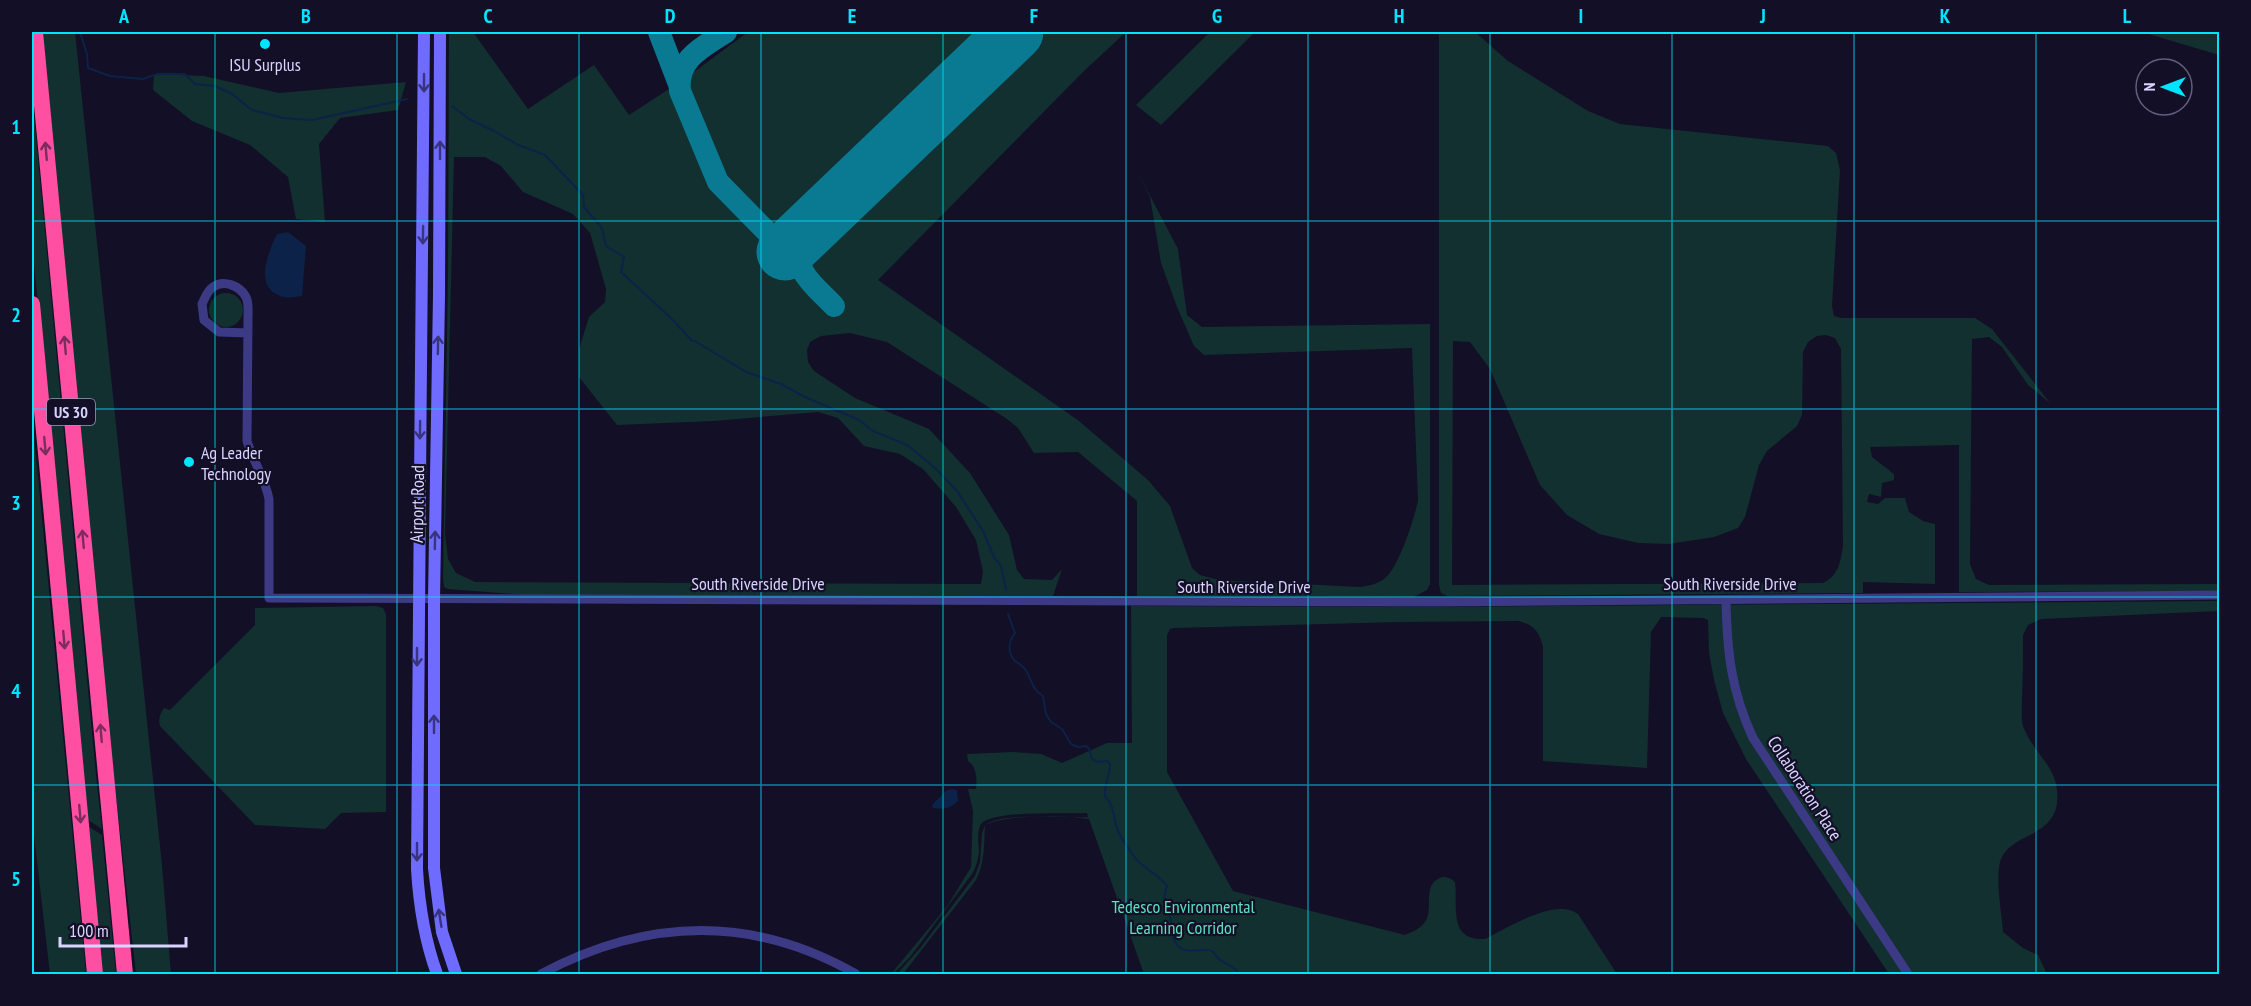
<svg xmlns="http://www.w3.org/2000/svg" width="2251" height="1006" viewBox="0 0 2251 1006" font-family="'PT Sans Narrow',sans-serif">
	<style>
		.green { fill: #12302f; fill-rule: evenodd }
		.water { fill: #0c2248 }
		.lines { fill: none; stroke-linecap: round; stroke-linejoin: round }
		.stream { stroke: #0c2248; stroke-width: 2 }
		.taxiway { stroke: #0a7a92; stroke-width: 22 }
		.runway { stroke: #0a7a92; stroke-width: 57 }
		.minor { stroke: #3d3a85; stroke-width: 9 }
		.secondary { stroke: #6f6bff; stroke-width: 12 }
		.motorway { stroke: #ff4fa3; stroke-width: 16 }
		.oneway { stroke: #38347d }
		.oneway2 { stroke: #7d2c5e }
		.grid { fill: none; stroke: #00e5ff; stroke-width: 1.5; stroke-opacity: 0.55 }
		.poi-dot { fill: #00e5ff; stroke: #130f26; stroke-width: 2 }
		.labels { text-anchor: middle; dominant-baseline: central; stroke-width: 4.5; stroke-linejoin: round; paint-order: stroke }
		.shield { fill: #130f26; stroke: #9e99be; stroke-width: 1.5 }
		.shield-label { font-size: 16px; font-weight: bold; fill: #d9d4ff }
		.poi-label { font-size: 18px; fill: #d9d4ff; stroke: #130f26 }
		.street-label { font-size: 18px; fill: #d9d4ff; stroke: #130f26 }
		.park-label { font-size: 18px; fill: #5fe0c0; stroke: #130f26 }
		.neatline { fill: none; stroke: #00e5ff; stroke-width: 2 }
		.grid-label { font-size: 20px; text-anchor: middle; font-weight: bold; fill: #00e5ff }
	</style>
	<rect width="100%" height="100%" fill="#130f26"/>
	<path class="green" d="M41,32h34l87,833 9,109h-35l-30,-268z
		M449,32h24l55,77 66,-44 35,50 40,-26 42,99 116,124 10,-10 -31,-33 -5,-12 235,-225h90l-43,40 -205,208 201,141 69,59 22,26 22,62 8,7 19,5 141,7c12,-2 22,-4 29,-13 11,-13 26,-57 29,-74l-6,-152 -208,7 -10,-9 -17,-39 -16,-44 -11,-66 -15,-30 43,82 9,66 15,12 228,-3v260l-3,6 -13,7 -277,-1v-95l-59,-49 -44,1 -16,-25 -11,-9 -120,-77 -37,-9 -29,3 -11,6 -3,8 1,12 6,9 41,27 74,31 41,44 39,62 8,35 7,9 28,1 10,-11 -9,27 -525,-1 -80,-6 -4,-2 -1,-10 5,-299zM454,157h31l16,9 22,26 50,22 17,19 16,56 -1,13 -16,15 -10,32v28l38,48 97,-4 104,-9 20,6 26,28 36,8 23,15 33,38 20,33 7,32 -2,12 -506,-2 -19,-9 -8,-14 -3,-25z
		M748,32h247l-210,202 -14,-7 -48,-48 -36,-88v-14z
		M1210,32h45l-94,93 -25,-20z
		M1439,32h36l33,29 80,50 32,13 208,22 8,7 4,17 -8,136 2,10 7,2h134l17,11 58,74 -22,-18 -26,-38 -13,-10 -17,2 -2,225 6,15 13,6 230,-1 1,7 -261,1v-147l-89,2 2,10 22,17v6l-12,3 -1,14 -12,-3 -2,8 11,2 7,-6h20l4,14 14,9 12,3v60l-72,-2v11l-416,3 -6,-3 -2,-8zM1826,335l9,3 6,11 2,197c-3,17 -4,29 -20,37l-371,2 1,-244 17,1 20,27 50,116 27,30 32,19 39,9 31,1 45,-7 24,-9 7,-11 14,-52 8,-14 30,-25 5,-11 1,-63 5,-10 9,-6z
		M2142,32h77v23z
		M154,74l50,2 75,17 127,-11 -8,28 -58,8 -21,26 6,78 -29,-3 -8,-42 -38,-32 -58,-24 -39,-31z
		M32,94l65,691 5,44 -14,-9 -56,-577z
		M209 310a17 17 0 1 1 34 0a17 17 0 1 1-34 0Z
		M32,415l54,559h-36l-18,-156z
		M2219,601v10l-178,8 -13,6 -5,10c0,21 0,42 -1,64 0,8 -1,19 1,27 11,30 38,41 34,77 -4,32 -41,31 -54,52 -10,16 -1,58 0,77l20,16 15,7 9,19h-158l-143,-215 -23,-46 -9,-33 -5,-27 -1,-33 -5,-2 -42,-1 -10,15 -4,136 -104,-7v-115c-5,-16 -9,-21 -25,-25l-120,1 -224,6 -4,1 -3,6v137l66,119 172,44c9,-4 18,-7 22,-17 5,-12 -3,-32 11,-39 7,-4 12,-1 17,3 3,25 -7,59 30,57 23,-11 70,-42 93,-25l39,60h-473l-55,-155c-28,-4 -78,-5 -104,6 -1,20 0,37 -9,55l-73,94h-6l24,-27 54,-71 5,-14 2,-29 3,-8c20,-14 78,-6 103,-8l-1,-4c-19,1 -96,-3 -106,11 -5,8 -2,20 -2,28 -1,8 -3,15 -7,22l-62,83 -17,17h-2l57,-69 23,-38 2,-56 -5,-22h8c1,-10 1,-22 -8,-28l-1,-7 46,-2 28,2 21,9 45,-20h25l-1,-137 299,1z
		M376,606l7,2 3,6v198l-45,1 -16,16 -70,-4 -95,-99c-2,-7 0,-12 4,-18l6,2 85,-85v-17z
		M88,826l14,9 14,139h-14z"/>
	<path class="water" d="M288,232l18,14 -4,50c-8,1 -17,3 -24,-1 -24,-10 -9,-45 -1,-61z
		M953,789l4,1 1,11c-7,7 -14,9 -25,7l-1,-3 15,-15z"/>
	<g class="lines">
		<path class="stream" d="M80,32l7,22 1,14 22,8 33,3 14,-5h28l10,10 20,2 17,8 20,16 31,8 29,2 95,-21
			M452,106l17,13 25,12 24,14 27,10 38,40 1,12 18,21 4,18 18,11 -3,15 50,46 21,23h3l51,31 35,12 24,13 54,23 14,11 34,14 10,8 18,15 22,23 26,40 11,26 7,9 5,24
			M1008,614l7,19c-6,8 -8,18 -1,27 3,3 8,5 11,9 7,10 6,20 18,27l3,18 5,8 11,7 9,15 7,3 8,-1 3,2 3,11 6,3 9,-1 3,3c0,12 -6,20 -5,32 10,11 8,22 13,35 4,8 10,17 15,24 9,14 25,18 34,31 -5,12 -1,19 3,31 3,8 0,16 4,23 8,16 20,9 33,10 7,0 7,4 11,8 5,6 14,6 19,13l-1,3"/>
		<path class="taxiway" d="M659,32l20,52
			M726,32c-23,15 -50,27 -46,59l38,91 53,54 15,3h13c-6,33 14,45 35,67
			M957,85l56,-53"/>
		<path class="runway" d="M785,252l230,-220"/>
		<path class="minor" d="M248,333l-29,-1 -15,-12 -2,-16c3,-6 5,-13 11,-17 11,-8 27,-1 33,10 3,6 2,14 2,20l-1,124c6,20 18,37 22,58v99l1165,4 786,-7
			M1726,600c1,51 5,91 27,138l155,236
			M541,974c105,-56 210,-60 315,0"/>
		<path class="secondary" d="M424,32c-1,279 -7,558 -7,837 2,36 8,72 20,105
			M440,32l-1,263 -5,304v269l8,64 14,42"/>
		<path class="motorway" d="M35,32l90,942
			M32,304l63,670"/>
	</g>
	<defs><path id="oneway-shaft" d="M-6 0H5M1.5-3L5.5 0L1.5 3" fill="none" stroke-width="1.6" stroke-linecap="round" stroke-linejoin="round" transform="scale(1.5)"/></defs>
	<g class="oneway">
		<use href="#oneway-shaft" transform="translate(424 83) rotate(90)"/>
		<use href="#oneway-shaft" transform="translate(440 150) rotate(-90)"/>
		<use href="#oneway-shaft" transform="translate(423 235) rotate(91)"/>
		<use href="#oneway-shaft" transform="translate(438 345) rotate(-89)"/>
		<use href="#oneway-shaft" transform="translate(420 430) rotate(91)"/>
		<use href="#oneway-shaft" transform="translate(435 540) rotate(-89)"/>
		<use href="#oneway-shaft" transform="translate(417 657) rotate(90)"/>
		<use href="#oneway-shaft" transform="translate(434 724) rotate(-90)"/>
		<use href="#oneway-shaft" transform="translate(417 852) rotate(90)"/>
		<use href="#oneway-shaft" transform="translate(440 918) rotate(-99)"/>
	</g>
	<g class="oneway2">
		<use href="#oneway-shaft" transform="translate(46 151) rotate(-95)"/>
		<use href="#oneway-shaft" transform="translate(65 345) rotate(-95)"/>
		<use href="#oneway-shaft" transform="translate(45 446) rotate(85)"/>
		<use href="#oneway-shaft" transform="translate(83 539) rotate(-95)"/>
		<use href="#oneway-shaft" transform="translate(64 640) rotate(85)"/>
		<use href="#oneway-shaft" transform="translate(101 733) rotate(-95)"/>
		<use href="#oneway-shaft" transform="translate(80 814) rotate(85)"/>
	</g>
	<path class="grid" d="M215,32v942M397,32v942M579,32v942M761,32v942M943,32v942M1126,32v942M1308,32v942M1490,32v942M1672,32v942M1854,32v942M2036,32v942M32,221h2188M32,409h2188M32,597h2188M32,785h2188"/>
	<g class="poi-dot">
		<circle cx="265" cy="44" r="6"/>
		<circle cx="189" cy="462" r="6"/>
	</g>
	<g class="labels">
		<rect class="shield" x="47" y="399" width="48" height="26" rx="4.5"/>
		<g class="shield-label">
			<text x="71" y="412">US 30</text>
		</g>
		<g class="poi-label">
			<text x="265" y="64">ISU Surplus</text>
			<text x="201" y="452" text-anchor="start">Ag Leader<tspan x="201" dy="21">Technology</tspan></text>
		</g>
		<g class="street-label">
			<text transform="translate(417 504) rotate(-89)">Airport Road</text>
			<text x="758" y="583">South Riverside Drive</text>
			<text x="1730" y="583">South Riverside Drive</text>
			<text x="1244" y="586">South Riverside Drive</text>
			<text transform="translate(1805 788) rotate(57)">Collaboration Place</text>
		</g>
		<g class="park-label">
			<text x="1183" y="906">Tedesco Environmental<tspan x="1183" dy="21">Learning Corridor</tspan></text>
		</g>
	</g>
	<rect width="2251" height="1006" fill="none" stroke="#130f26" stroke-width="66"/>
	<g transform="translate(2164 87) rotate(270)"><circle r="28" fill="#130f26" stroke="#625e7d" stroke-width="1.5"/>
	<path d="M0-4.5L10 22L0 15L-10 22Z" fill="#00e5ff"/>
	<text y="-9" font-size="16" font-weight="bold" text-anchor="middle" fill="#d9d4ff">N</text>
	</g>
	<path d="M60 937v9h126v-9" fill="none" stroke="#d9d4ff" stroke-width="3"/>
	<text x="69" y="937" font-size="18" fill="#d9d4ff" stroke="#130f26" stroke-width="4.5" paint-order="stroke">100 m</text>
	<rect x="33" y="33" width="2185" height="940" class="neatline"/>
	<g class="grid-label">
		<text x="124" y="23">A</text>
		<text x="306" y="23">B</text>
		<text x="488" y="23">C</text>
		<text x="670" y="23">D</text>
		<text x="852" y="23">E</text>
		<text x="1034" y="23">F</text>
		<text x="1217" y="23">G</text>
		<text x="1399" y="23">H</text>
		<text x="1581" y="23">I</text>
		<text x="1763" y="23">J</text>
		<text x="1945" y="23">K</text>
		<text x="2127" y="23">L</text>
		<text x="16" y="134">1</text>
		<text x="16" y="322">2</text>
		<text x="16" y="510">3</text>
		<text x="16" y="698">4</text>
		<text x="16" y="886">5</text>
	</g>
</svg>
